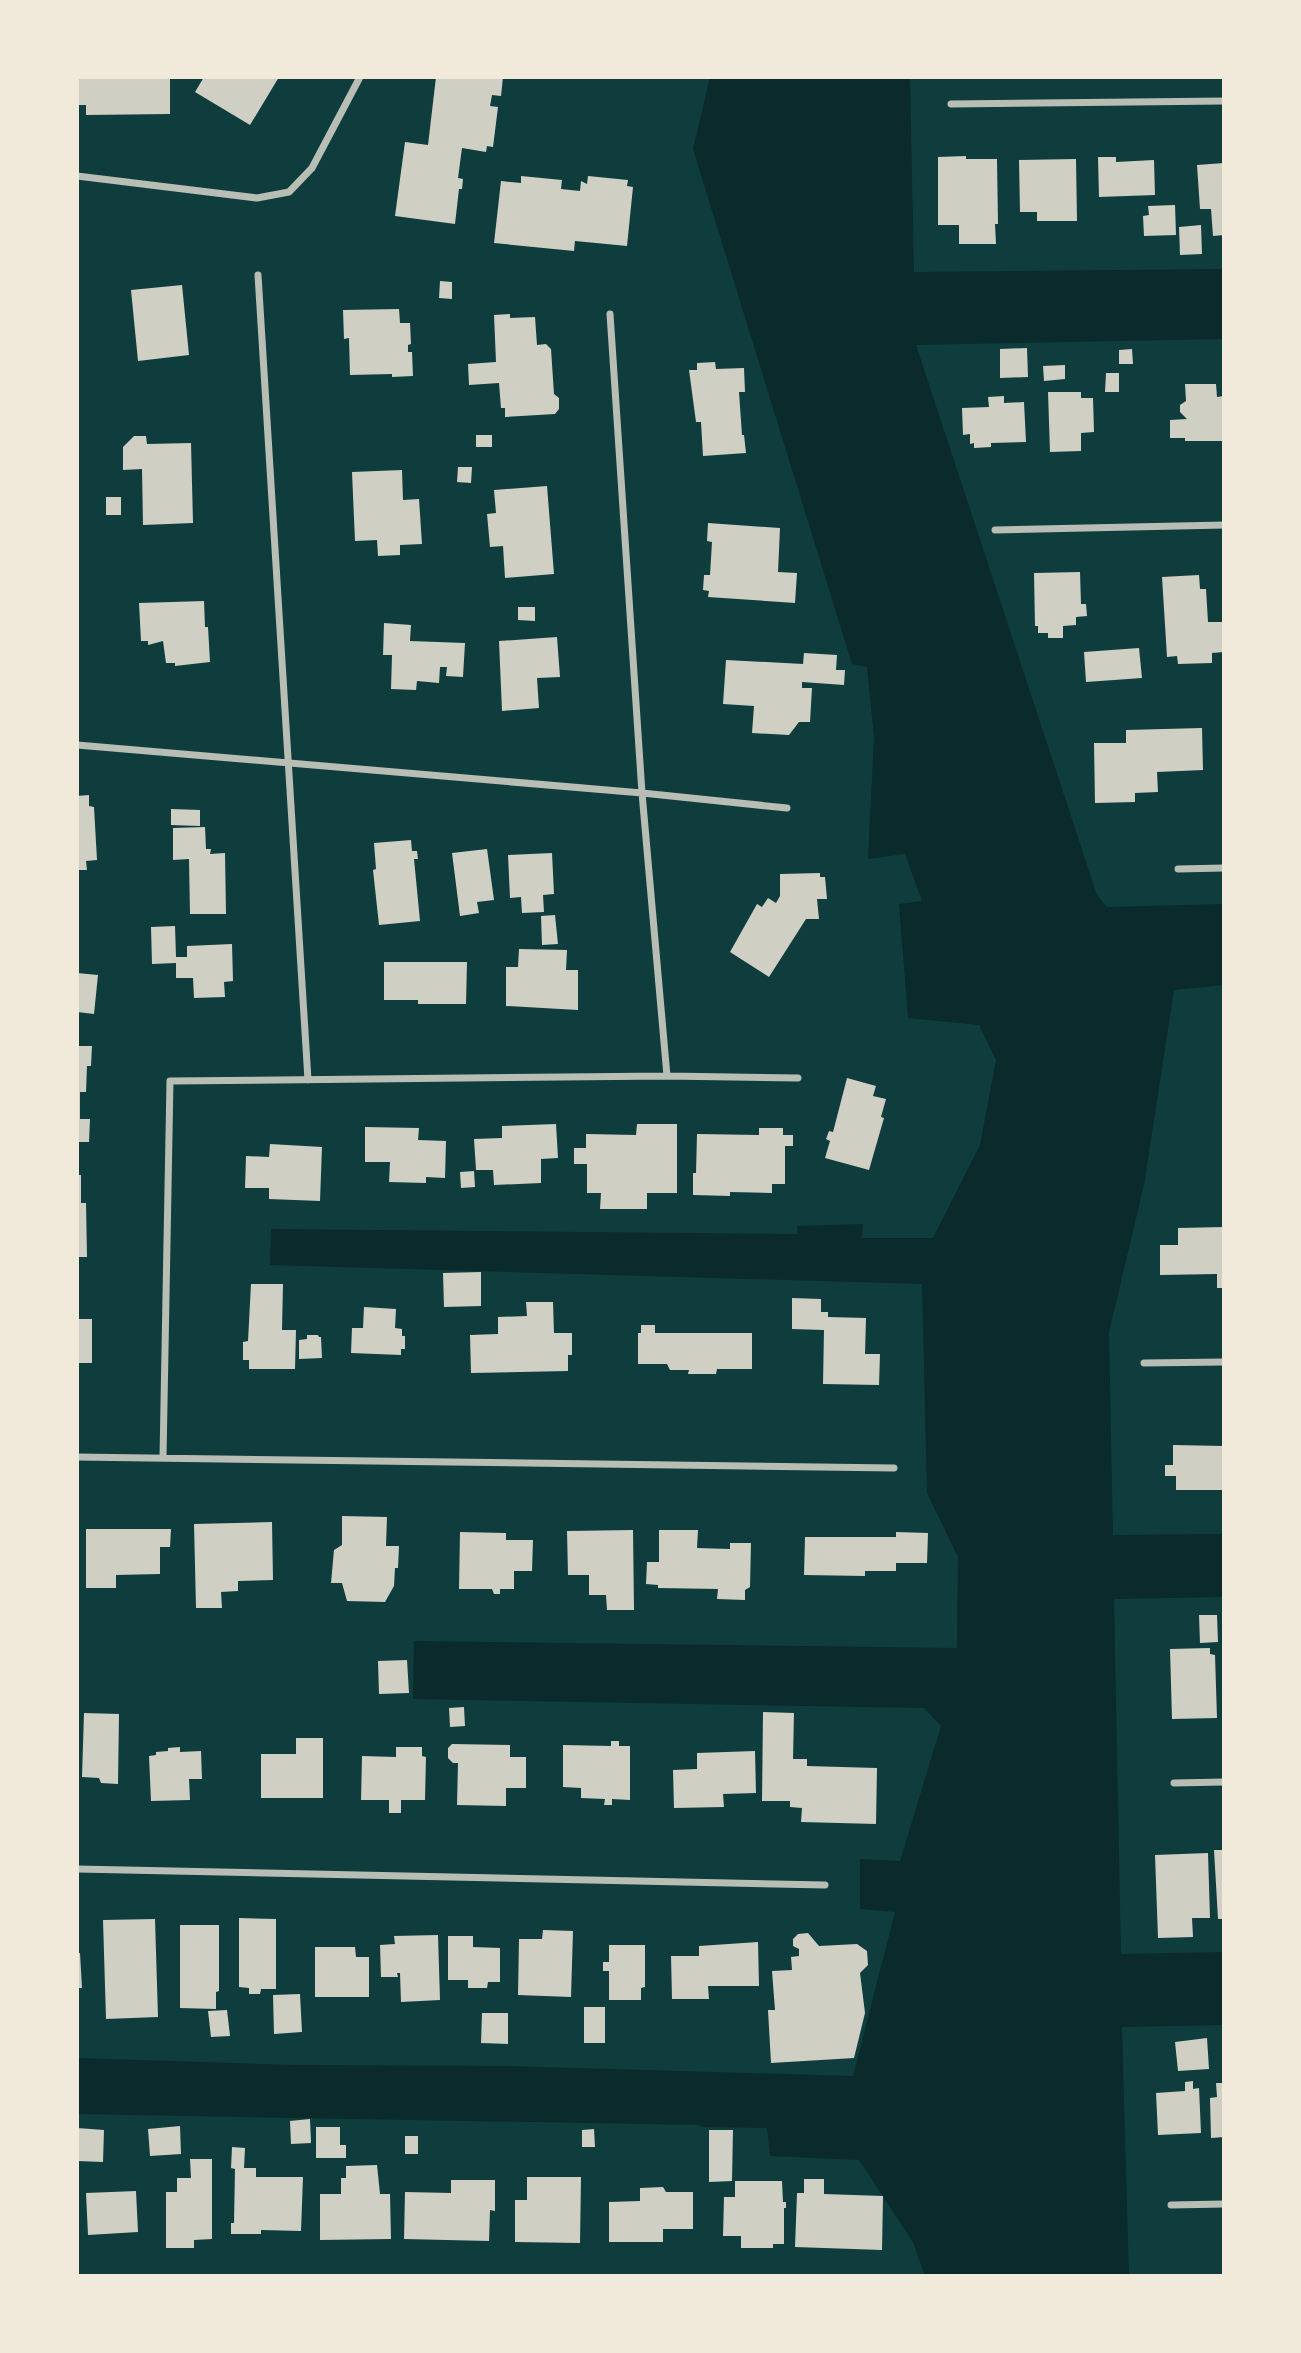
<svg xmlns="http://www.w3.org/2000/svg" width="1301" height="2353" viewBox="0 0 1301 2353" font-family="'Nunito Sans',sans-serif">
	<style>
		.water { fill: #0a2a2b }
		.building { fill: #cfcfc3 }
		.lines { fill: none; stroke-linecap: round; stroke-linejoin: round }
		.minor { stroke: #b8beb3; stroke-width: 7 }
	</style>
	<rect width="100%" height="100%" fill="#0f3d3e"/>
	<path class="water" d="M710,77h200l4,195 310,-3v70l-308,6 181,550 10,12 117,-3v81l-50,5 -30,195 -35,147 4,203 111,-1v63l-110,2 7,355 103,-2v73l-102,2 7,249h-204l-12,-34 -54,-82 -89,-4 -3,-28 -65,-1 -3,-2 -622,-11v-56l218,7 213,1 345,10 42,-164 -35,-3v-50l40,2 41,-135 -17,-18 -511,-9 1,-58 543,7 1,-91 -31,-64 -5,-209 -652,-19 1,-36 526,5v-8l66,-2 -1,14h71l47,-93 16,-85 -17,-35 -71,-7 -9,-114 23,-3 -17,-47 -37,5 6,-122 -7,-70 -15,-3 -159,-515z"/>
	<path class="building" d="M77,77h93v37l-84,1v-10h-9z
		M204,77h75l-29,48 -55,-33z
		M436,77h67l-2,19 -9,-1 -2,11 8,1 -5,40 -6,-1 -1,6 -24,-4 -4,30 5,1 -1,10h-3l-4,35 -60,-8 10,-74 23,3z
		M966,156v3h31l1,65h-3l1,20h-37v-19h-21v-68z
		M1098,157h18v5l38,-2 1,35 -56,2z
		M1076,159l1,62h-40v-9h-17l-1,-52z
		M1224,163v72l-11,1 -2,-27h-11l-3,-44z
		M521,176l41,4 -1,9 19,2 1,-10 6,3 1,-8 40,4 -1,6 6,1 -6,59 -52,-5 -1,10 -80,-8 7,-62 20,2z
		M1175,205l1,30 -32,1 -1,-20 6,-1 -1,-9z
		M1201,225l1,29 -22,1 -1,-28z
		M440,281l12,1v17l-13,-1z
		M182,285l7,70 -51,6 -7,-71z
		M399,309l1,14h10l1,21 -3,1v7h4l1,24 -21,1v-3l-42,1 -1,-37 -5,1 -1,-29z
		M510,314v4l25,-1 2,28 9,-1 5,5 3,45 5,4v11l-4,5 -50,3v-9h-4l-2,-25 -30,2 -1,-21 28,-2 -2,-47z
		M1027,348l1,29 -28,1v-29z
		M1132,349l1,15h-14v-14z
		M715,362l1,7 28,-1 1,24h-6l3,43h2l2,18 -43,3 -2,-34h-5l-7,-52h8v-7z
		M1065,365v14l-21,2 -1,-15z
		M1106,373h13v19h-14z
		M1185,384h31l1,13 7,-1v45h-39v-3h-15v-18l17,-1 -7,-7v-7l6,-4z
		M1048,392h33v6h12l1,34 -13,1v18l-31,1z
		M1004,396v7l20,-1 2,40 -35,1v4l-17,1v-5l-4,1v-10l-7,1 -1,-27 27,-1 -1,-10z
		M476,435h16v12h-16z
		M134,436h12l1,8 44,-1 2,80 -50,2 -1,-56 -19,1v-23z
		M458,467h14l-1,16 -14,-1z
		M402,470l1,30 16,-1 3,45 -22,1v10l-22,1 -1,-16 -22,1 -3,-69z
		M547,486l7,88 -49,4 -2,-32 -13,1 -3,-33 9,-1 -2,-23z
		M106,497h15v18h-15z
		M708,523l72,5 -2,44 19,1 -2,30 -87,-6 1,-6 -6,-1 1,-15h6l2,-33 -5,-1z
		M1080,572l1,32h5l1,12 -11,1v8l-13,1v12h-15v-5h-10v-7h-3l-1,-53z
		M1199,575l1,14h6l2,33h16v30l-12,1v10l-34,1 -1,-8 -10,1 -5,-80z
		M204,601l1,26h3l2,35 -35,4v-3h-9l-3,-22 -15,4v-4h-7l-2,-38z
		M518,607h17v14l-17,-1z
		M384,623l27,2 -1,16 55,2 -2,34 -17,-1 1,-9h-7l-1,16 -22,-2 -1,9 -25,-1 1,-34h-9z
		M557,637l3,40 -23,1 2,30 -37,3 -3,-70z
		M1139,648l3,30 -56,4 -2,-30z
		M804,653l33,2 -1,15h9l-1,15 -42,-3v6h10l-2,34h-11l-10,13 -37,-2 2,-27 -31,-2 3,-44 77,4z
		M1202,728l1,42 -46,2 1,20 -23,1v9l-40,1 -1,-60h32v-13z
		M89,795v11l5,1 3,53 -11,1 1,9h-10v-74z
		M171,809l29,1v16l-29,-1z
		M205,827l1,22h5l-1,5 15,-1 1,61h-36l-1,-55 -16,1v-32z
		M411,840l1,11h5l1,8h-4l6,62 -41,4 -6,-55 3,-1 -2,-26z
		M487,849l7,51 -17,2 2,11 -19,3 -8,-63z
		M552,853l2,41 -11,1 1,17 -22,1 -1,-16 -11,1 -2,-43z
		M820,873v4h5l2,22h-10l2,20h-13l-37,58 -39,-25 27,-48 5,3 6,-9 8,5 4,-7v-22z
		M555,915l3,29 -16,1 -1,-29z
		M175,926l1,31h11v-11l45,-2 1,37 -9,1 1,15 -31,1 -1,-20h-17v-15l-24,1 -1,-37z
		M519,949l48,1 -1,20h12v40l-72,-4v-39h12z
		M384,962h83l-1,42h-48v-4h-34z
		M77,973l21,2 -4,39 -17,-2z
		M77,1046h15l-1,20h-4l-1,26h-6v27h10l-1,23h-12z
		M847,1078l29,8 -3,10 13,3 -5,18 3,1 -15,52 -44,-12 5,-17 -4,-2 3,-8 4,1z
		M556,1124l2,34 -17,1v24l-47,2 -1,-15h-17l-2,-31 28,-1v-12z
		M637,1124h40v69h-30v16h-47l1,-16h-14v-29h-13v-16h12v-14l50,1z
		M365,1127l54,1 -1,12 28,1 -1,37 -19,-1v6l-37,-1 1,-20h-25z
		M759,1128h24v7h10v11h-8v38h-13v9l-42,-1v4l-37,-1v-22h3l1,-39 62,1z
		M270,1144l52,3 -2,54 -51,-2v-11h-24l1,-32 23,1z
		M474,1171l1,16 -14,1 -1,-16z
		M77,1175h4v28h5l1,54h-10z
		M1224,1227v61h-7v-14l-57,1v-30h18v-17z
		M481,1272v34l-37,1 -1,-34z
		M251,1284h32l-1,46h14l-1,39h-46v-9h-6v-18l5,-1z
		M792,1298l29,1v13h7v5l38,1 -1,36h15l-1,31 -56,-1 1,-54 -32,-1z
		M526,1302h27l1,31h18v22h-4v16l-97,2 -1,-38 28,-1v-17l29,-1z
		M364,1307l32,2 -1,19 7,1v7h3v13h-4v6l-50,-2 1,-25h11z
		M77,1319h15v44h-15z
		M641,1325h14v8h97v36h-35l-1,5h-28l1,-4h-19l-3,-6h-29v-31h3z
		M307,1335h11l1,2h2l1,21 -23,1v-19l8,-1z
		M1173,1445l51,1v44h-48v-14h-11v-11h8z
		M342,1516l45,1 -1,29h13l-1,22h-3l-1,18 -9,16 -38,-1 -5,-18h-11l3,-33 8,-5z
		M272,1522l1,58 -35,1v10l-17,1 1,16h-26l-2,-84z
		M86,1529h85l-1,18h-10v27l-44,1v13h-30z
		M633,1530l1,80h-27l-1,-15h-17v-20h-21l-1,-44z
		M659,1530h39l-1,18 33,1v-6h21l-1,44 -5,3v10l-28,-1 1,-10 -60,-1v-3l-12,-1 1,-22h12z
		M460,1532l46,1v7h27l-1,31h-18v18h-14v5h-6l-2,-5h-33z
		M896,1532l32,1 -1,30h-31v8h-31v5l-61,-1 1,-38h91z
		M1199,1615h18l1,27 -18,1z
		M1210,1648v6l5,1 2,63 -45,1 -2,-70z
		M407,1660l2,33 -30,1 -1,-33z
		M464,1707l1,19 -15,1 -1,-19z
		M763,1712l31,1 -1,46h14v7l70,2 -1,56 -75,-2 1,-14 -12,-1v-6h-28z
		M84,1713l35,1 -1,70 -17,-1 -2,-5 -17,-1z
		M296,1738h27v60h-62v-44h35z
		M611,1741h8v5h11v54l-18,-1v6h-8l1,-6 -24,-1v-10l-18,-1v-42l48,1z
		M452,1744l58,1v12h16v31h-20v18l-49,-1 1,-42h-5l-5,-5v-10z
		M180,1747v5l21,-1 1,28h-13l1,21 -39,1 -2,-45 7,-1v-3l12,-1v-3z
		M396,1747h26v9l4,1 -1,43h-24v13h-12v-13h-28l1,-44 34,1z
		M755,1751l1,42 -33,1 1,13 -50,1 -1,-38 24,-1v-16z
		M1214,1850h10v69h-6z
		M1208,1853l2,65h-18l1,19 -35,1 -3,-83z
		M239,1918l37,1v70h-15l-1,5h-11v-6l-10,-1z
		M155,1919l3,98 -52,2 -3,-99z
		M180,1925h39v66l-3,1v17l-36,-1z
		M543,1930l30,1 -2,66 -53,-2 1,-56h23z
		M808,1933l11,13 38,-2 10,7 1,14 -8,8 5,40 -11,45 -83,5 -3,-53h7l-3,-39 20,-1 -1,-13 8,-1v-7l-6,-3v-7l5,-5z
		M438,1935l2,65 -39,2 -1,-29h-3l1,4h-17l-1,-32 15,-1 -1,-8z
		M448,1936h25v11l27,1v34h-12l-1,6h-19v-8h-20z
		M758,1942l1,44h-51l1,13h-37l-1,-43h28v-10z
		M609,1945h36v42l-4,1v12h-32v-29h-6v-9h6z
		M315,1947h40l1,10h13v40h-54z
		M77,1953h3l2,35h-5z
		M300,1994l2,38 -28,2 -1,-39z
		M584,2007h21v36h-21z
		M227,2010l3,26 -19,1 -3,-26z
		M482,2013h26v31l-27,-1z
		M1207,2038l2,31 -31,2 -3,-29z
		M1193,2081v8l6,-1 2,45 -43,2 -2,-42 29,-2v-9z
		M1216,2083h8v54l-13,1 -1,-40 7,-1z
		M310,2119l1,24 -20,1 -1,-23z
		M180,2126l1,28 -31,2 -2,-27z
		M316,2127h24v18h6v13h-30z
		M77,2128l27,2 -1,32 -26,-1z
		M594,2129l1,18h-13v-17z
		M709,2130h24l-1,51 -23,1z
		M405,2136h13v18h-13z
		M232,2147l13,1 -1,20h12v9h47l-2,54 -40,-1v4h-30v-11h3l1,-54 -4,-1z
		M190,2159h22v80l-18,1v8h-28v-56h11v-14h14z
		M377,2165l3,29h10l1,45 -71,1v-46h21v-16h5v-12z
		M527,2177h54l-1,66 -65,-1v-42h12z
		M804,2179h20v15l59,2 -1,54 -87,-3 2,-54h7z
		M451,2180h44v31l-5,-1 -1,31 -85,-2 1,-47 46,1z
		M735,2181h47l1,21h3v6h-2v36h-11v4h-32v-12h-18l1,-39h11z
		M663,2187l3,5h27v37h-30v13h-54v-40l31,-1v-13z
		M136,2191l2,41 -50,3 -2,-42z"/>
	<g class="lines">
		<path class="minor" d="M951,104l273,-3
			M77,176l180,22 32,-6 23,-24 48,-91
			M258,275l50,805
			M610,314l32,479 25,283
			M995,530l229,-5
			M77,745l565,48 145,15
			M1178,869l46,-1
			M1144,1363l80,-1
			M77,1457l817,11
			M163,1458l7,-377 497,-5 131,2
			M1174,1783l50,-1
			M77,1869l748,16
			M1171,2205l53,-1"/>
	</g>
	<rect width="1301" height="2353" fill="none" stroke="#f1e9da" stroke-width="158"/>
</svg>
